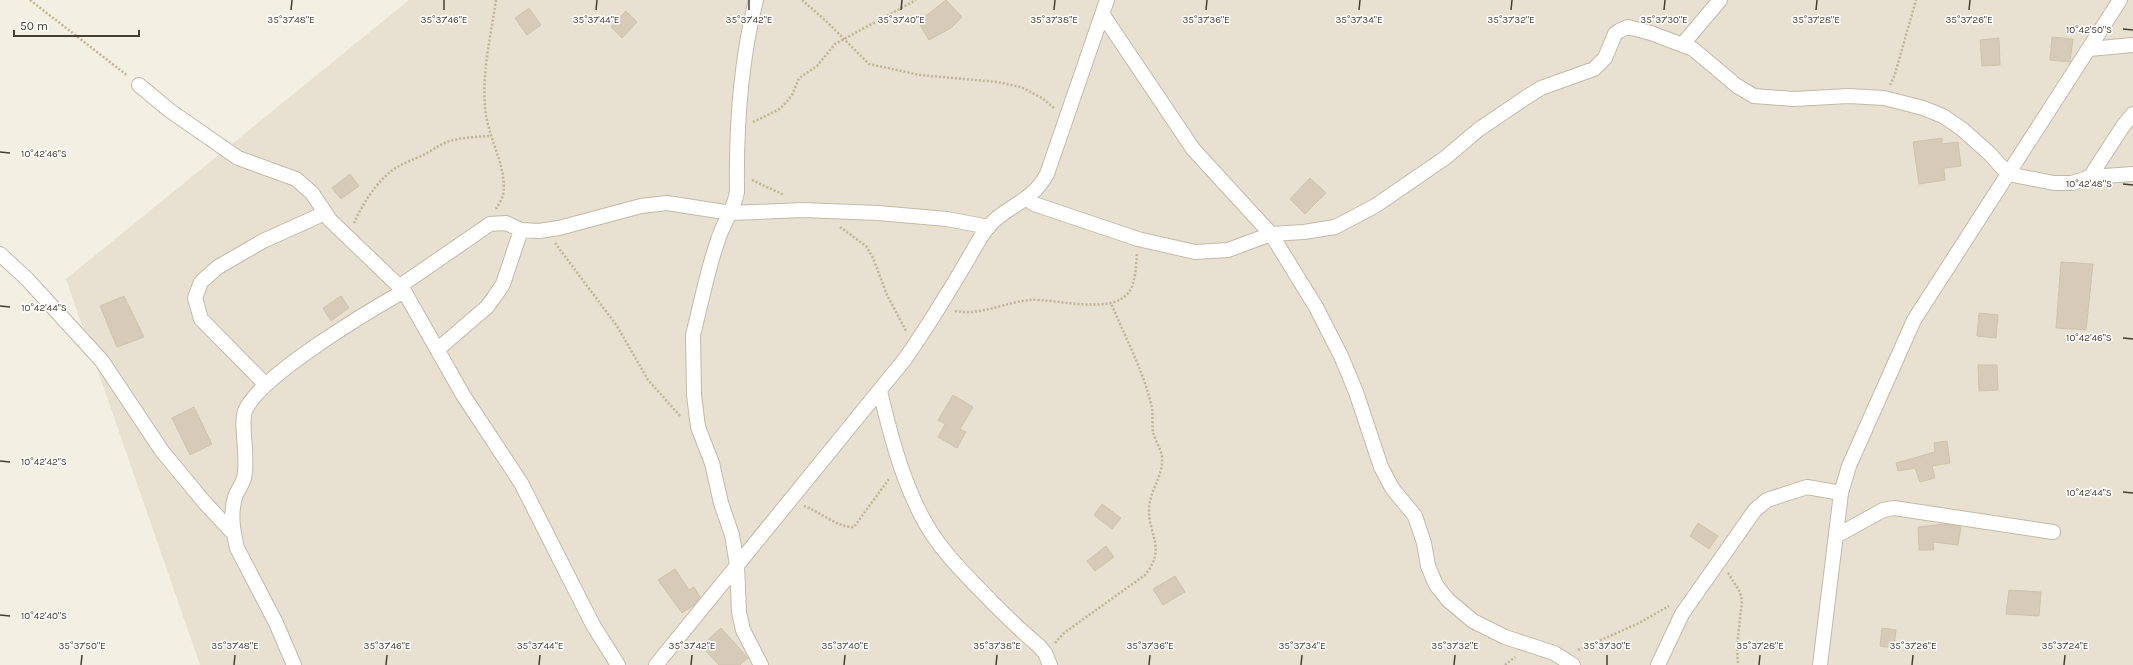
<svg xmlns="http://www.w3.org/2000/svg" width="2133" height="665" viewBox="0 0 2133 665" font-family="Karla,sans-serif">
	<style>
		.residential { fill: #e8e1d1 }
		.building { fill: #d5cbb8; stroke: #d1c3aa }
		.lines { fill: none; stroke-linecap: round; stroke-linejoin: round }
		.minor-casing { stroke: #c2baa8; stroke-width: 16 }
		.path { stroke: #c2b495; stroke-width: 2.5; stroke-dasharray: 2 2; stroke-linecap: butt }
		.minor { stroke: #fff; stroke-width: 14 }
		.ticks { fill: none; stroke: #453f33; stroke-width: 1.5 }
		.ticks-label { font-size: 10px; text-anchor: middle; fill: #453f33; stroke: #fff; stroke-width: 3; stroke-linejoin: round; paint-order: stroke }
	</style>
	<rect width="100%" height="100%" fill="#f3efe3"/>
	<path class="residential" d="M409,0h1724v665h-1933l-134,-386z"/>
	<path class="building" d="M946,0l16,17 -11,11 -22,12 -11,-18z
		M529,8l12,17 -14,10 -12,-17z
		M626,11l11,11 -15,16 -11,-11z
		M2052,37l21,2 -3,23 -20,-2z
		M1999,38l1,27 -18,1 -2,-26z
		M1942,138v6l16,-2 3,24 -17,2 1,12 -26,4 -6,-42z
		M350,174l9,12 -18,13 -9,-11z
		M1310,178l16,15 -21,21 -15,-15z
		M2061,262l32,2 -7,66 -30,-2z
		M124,296l20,41 -27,10 -17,-41z
		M341,296l8,12 -18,13 -8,-13z
		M1979,313l19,2 -2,23 -19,-2z
		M1978,365h19l1,25 -19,1z
		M953,395l20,12 -13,22 6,3 -9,16 -19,-11 7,-13 -7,-4z
		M194,407l18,37 -22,11 -18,-37z
		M1947,441l3,22 -18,3 3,12 -15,4 -5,-14 -17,3 -2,-8 39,-11 -1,-9z
		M1102,504l19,14 -9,11 -18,-14z
		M1698,523l20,13 -9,13 -19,-13z
		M1945,524l16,3 -3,18 -25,-3 1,8h-15l-1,-23z
		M1106,546l8,11 -19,14 -8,-10z
		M675,569l14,21 5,-3 6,10 -6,8 -12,8 -24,-33z
		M1175,576l10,16 -22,13 -10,-16z
		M2009,590l32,2 -2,24 -33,-2z
		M721,628l27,30 -8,7h-21l-18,-19z
		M1882,628l14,2 -2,18 -14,-2z"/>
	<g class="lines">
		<defs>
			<path id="minor" d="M756,0c-16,63 -20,127 -19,192 -3,18 -14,31 -19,48 -11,31 -17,64 -25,95l1,60 4,32 14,36 9,40 11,32 5,30 2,47 4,18 18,35
				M1103,15l90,134 78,85 45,73 25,49 15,36 25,75 11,21 23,28 9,27 4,23 8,19 12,15 25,21 32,16 49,16 19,12
				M1682,45l38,-45
				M2089,49l44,-4
				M139,85l30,25 69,48 58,21 16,14 18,27 74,71 59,104 58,88 72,142 25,40
				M2090,177l33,-51 10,-12
				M1027,199l7,5 104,35 57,13 33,-2 43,-16 33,-2 31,-5 40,-21 70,-48 33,-28 47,-32 16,-10 53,-19 11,-11 10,-24 4,-3 9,-4 23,6 42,16 44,37 17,10 40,3 55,-3 35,2 39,10 20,8 19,13 27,24 19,21 46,9h18l18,-6 43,-3
				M0,254l27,25 75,82 60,90 43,52 29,31
				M400,286l90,-62 16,-1 15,7 18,1 20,-3 82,-22 26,-3 64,10 72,-3 75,3 69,6 42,8
				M438,349l49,-42 8,-11 8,-12 18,-54
				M265,384l-64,-65 -6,-21 6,-16 17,-15 45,-26 62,-28
				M880,391c10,42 21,85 41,124 17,34 45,60 71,87 15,15 30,30 47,44l6,7 5,12
				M1836,536l47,-26 11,-2 159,24
				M294,665l-18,-42 -39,-75c-4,-18 -7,-33 -2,-51 2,-6 7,-12 9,-19 5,-20 -4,-52 1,-67 14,-35 124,-100 159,-120
				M656,665l249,-306c21,-30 40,-61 59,-93 8,-13 15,-28 24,-39 19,-23 42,-22 59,-53l60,-174
				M1658,665l24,-51 73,-104 12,-10 40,-13 34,6
				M1820,665l21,-172 8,-27 65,-146 206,-320"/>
		</defs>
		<use href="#minor" class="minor-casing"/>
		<path class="path" d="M30,0l98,76
			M496,0c-5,35 -14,71 -11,106 1,29 23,61 18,89 -1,5 -5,10 -7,14
			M802,0l23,20 44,44 51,11 77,7 24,5 21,11 12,10
			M1890,85l5,-11 21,-74
			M753,122l25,-12 6,-5 8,-10 7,-17 18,-12 18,-22 81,-44
			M752,180l32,15
			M354,223c9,-20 25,-46 45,-57 9,-5 19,-8 28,-13 9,-5 16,-11 27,-13 11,-3 24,-3 36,-4
			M840,227l26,19 7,12 14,37 19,36
			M555,243l62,83 31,54 33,37
			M955,311c26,5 50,-9 75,-11 24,-2 82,16 99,-8 7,-11 7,-27 8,-39
			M804,506c16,5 33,22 50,21l35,-48
			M1728,573l12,19 2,9 -5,45 1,19
			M1055,643l9,-10 81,-58c22,-27 3,-40 4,-67 1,-18 14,-31 13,-50 0,-8 -7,-17 -9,-26 -1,-7 0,-16 -1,-24 -8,-36 -27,-71 -41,-105
			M1578,650l59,-26 32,-18
			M1505,665l10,-8"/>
		<use href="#minor" class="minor"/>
	</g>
	<path class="ticks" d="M291,10l1,-10M444,10v-10M596,10l1,-10M749,10v-10M901,10l1,-10M1054,10l1,-10M1206,10l1,-10M1359,10l1,-10M1511,10l1,-10M1664,10l1,-10M1816,10l1,-10M1969,10l1,-10M2123,29l10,1M0,152l10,1M2123,184l10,1M0,306l10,1M2123,338l10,1M0,461l10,1M2123,492l10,1M0,615l10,1M81,665l1,-10M234,665l1,-10M386,665l1,-10M539,665l1,-10M691,665l1,-10M844,665l1,-10M996,665l1,-10M1149,665l1,-10M1301,665l1,-10M1454,665l1,-10M1607,665v-10M1759,665l1,-10M1912,665l1,-10M2064,665l1,-10"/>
	<g class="ticks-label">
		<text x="291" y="23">35°37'48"E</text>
		<text x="444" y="23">35°37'46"E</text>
		<text x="596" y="23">35°37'44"E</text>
		<text x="749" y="23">35°37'42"E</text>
		<text x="901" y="23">35°37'40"E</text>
		<text x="1054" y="23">35°37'38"E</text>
		<text x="1206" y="23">35°37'36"E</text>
		<text x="1359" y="23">35°37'34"E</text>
		<text x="1511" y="23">35°37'32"E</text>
		<text x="1664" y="23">35°37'30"E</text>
		<text x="1816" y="23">35°37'28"E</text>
		<text x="1969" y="23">35°37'26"E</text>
		<text x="2089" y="33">10°42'50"S</text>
		<text x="44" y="157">10°42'46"S</text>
		<text x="2089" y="187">10°42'48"S</text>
		<text x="44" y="311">10°42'44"S</text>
		<text x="2089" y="341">10°42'46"S</text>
		<text x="44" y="465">10°42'42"S</text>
		<text x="2089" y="496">10°42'44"S</text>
		<text x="44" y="619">10°42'40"S</text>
		<text x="82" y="649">35°37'50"E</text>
		<text x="235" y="649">35°37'48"E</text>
		<text x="387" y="649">35°37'46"E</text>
		<text x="540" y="649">35°37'44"E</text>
		<text x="692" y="649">35°37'42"E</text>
		<text x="845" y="649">35°37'40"E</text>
		<text x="997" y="649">35°37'38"E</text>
		<text x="1150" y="649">35°37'36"E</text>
		<text x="1302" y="649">35°37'34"E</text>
		<text x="1455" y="649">35°37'32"E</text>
		<text x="1607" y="649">35°37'30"E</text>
		<text x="1760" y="649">35°37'28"E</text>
		<text x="1913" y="649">35°37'26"E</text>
		<text x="2065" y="649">35°37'24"E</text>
	</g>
	<path d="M14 30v6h125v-6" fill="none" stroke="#453f33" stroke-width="2"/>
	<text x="20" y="30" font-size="12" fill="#453f33" stroke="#ffffff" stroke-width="3" paint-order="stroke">50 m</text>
</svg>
